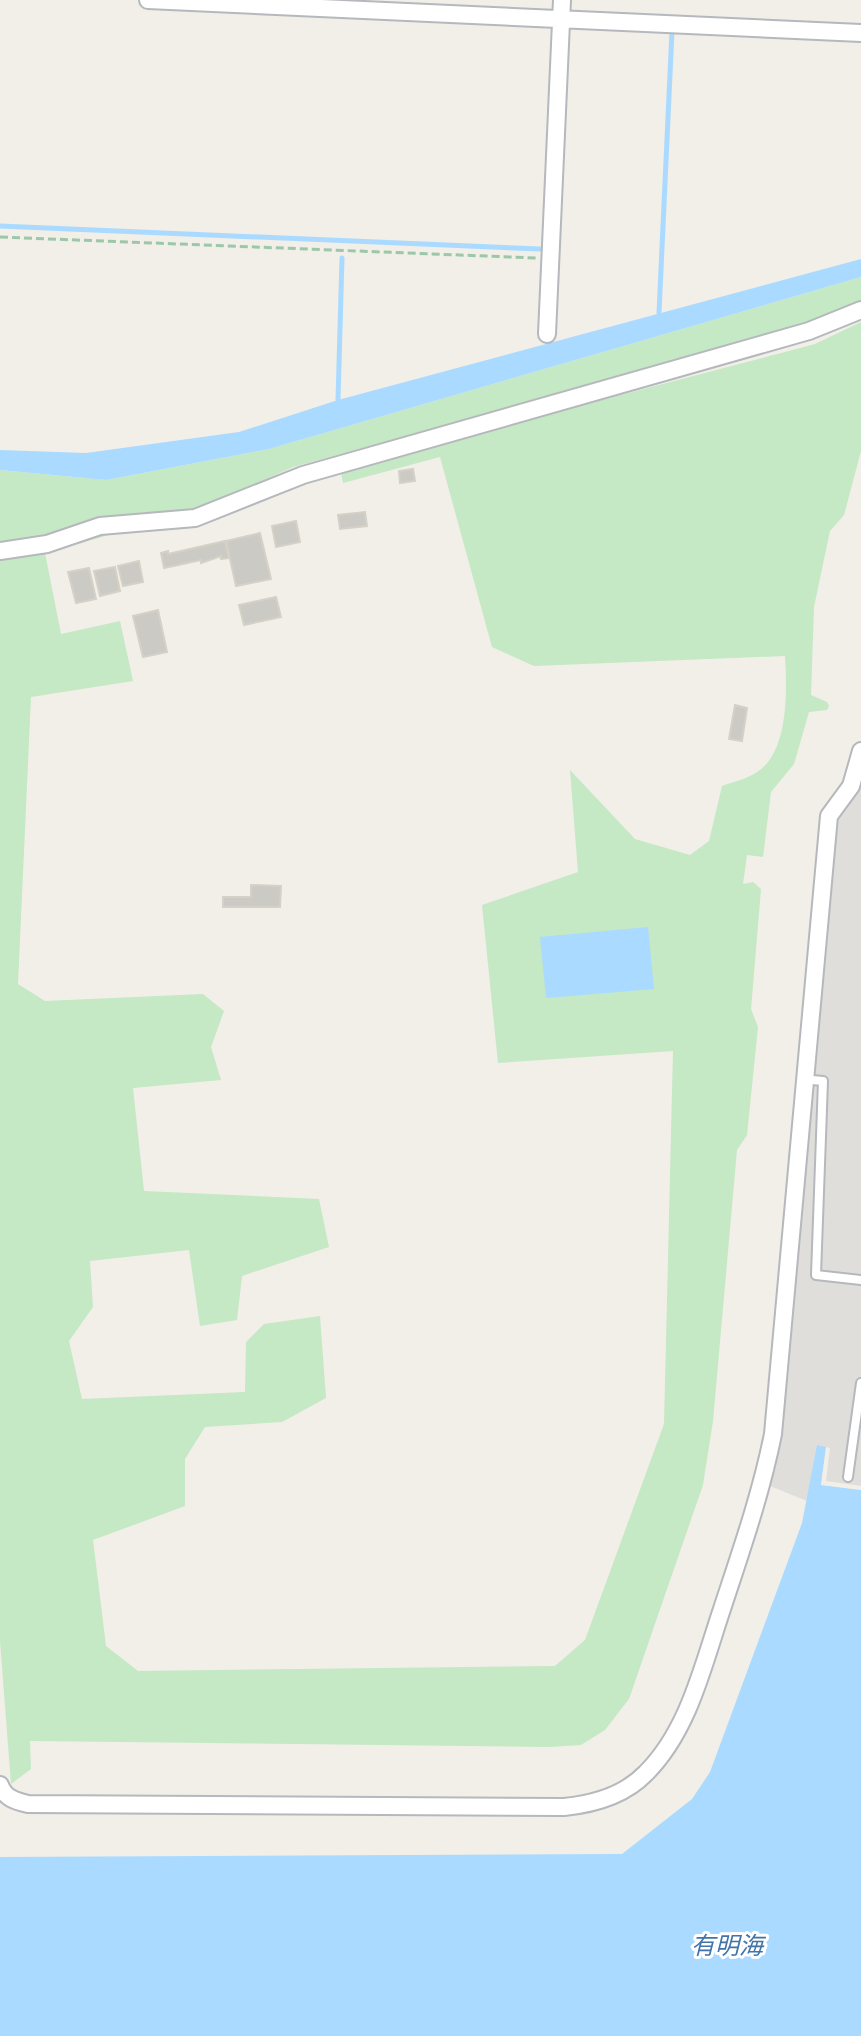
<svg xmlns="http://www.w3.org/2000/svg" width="861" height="2036" viewBox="0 0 861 2036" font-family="Inter,'Noto Sans JP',sans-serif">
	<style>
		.industrial { fill: #e0deda }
		.green { fill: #c5e8c5 }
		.water { fill: #aadaff }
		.pier { fill: #f1efe8 }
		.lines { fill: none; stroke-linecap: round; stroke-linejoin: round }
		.stream { stroke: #aadaff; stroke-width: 5 }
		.building { fill: #cccac5; stroke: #d6d1c6; stroke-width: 2 }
		.lane-casing { stroke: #b5b8bc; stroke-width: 12 }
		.street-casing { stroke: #b5b8bc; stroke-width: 20 }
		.path { stroke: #9cc7a9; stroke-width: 3; stroke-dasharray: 8 4; stroke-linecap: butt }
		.lane { stroke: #fff; stroke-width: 8 }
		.street { stroke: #fff; stroke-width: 16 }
		.labels { text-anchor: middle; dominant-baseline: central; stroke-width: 6; stroke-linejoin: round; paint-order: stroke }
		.water-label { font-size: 24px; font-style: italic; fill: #4174aa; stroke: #fff }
	</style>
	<rect width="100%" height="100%" fill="#f1efe8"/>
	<path class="industrial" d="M861,777v740l-49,-14 -42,-17 10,-52 56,-617z"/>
	<path class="green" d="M861,277v27l-57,23 -511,140 -100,44 -6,15 -78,9 -64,18 16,81 59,-13 13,60 -102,16 -13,287 27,17 158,-7 21,17 -13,36 10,33 -88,8 11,103 175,8 10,48 -87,29 -5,44 -37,6 -11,-76 -99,11 3,46 -24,34 13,58 163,-7 1,-50 18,-18 56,-8 6,82 -44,24 -77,5 -20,32v47l-92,34 13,106 32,25 417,-5 30,-26 79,-216 9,-373 -175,12 -16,-158 96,-33 -8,-102 65,69 55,16 19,-14 13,-55c11,-4 25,-7 35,-14 32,-20 30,-82 28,-116l-251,10 -42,-19 -52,-190 -97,26 -2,-11 131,-38 343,-90 46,-22v129l-17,64 -14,16 -16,76 -3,88 16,7 2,4 -2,4 -18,2 -15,52 -23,28 -8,65 -16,-2 -4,29 10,-2 8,7 -10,120 7,18 -11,108 -10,15 -24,271 -10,64 -74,214 -24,31 -24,15 -31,2 -520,-6 1,28 -20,15 -11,-143v-1171l106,10 163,-31z"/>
	<path class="water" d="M861,259v18l-592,172 -163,31 -106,-10v-20l86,3 153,-21 99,-32z
		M648,927l6,62 -108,9 -6,-61z
		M817,1445l9,2 -5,38 40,5v546h-861v-179l622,-3 70,-55 18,-27 92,-249z"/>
	<path class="pier" d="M826,1447l4,1 -4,33 35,5v4l-40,-5z"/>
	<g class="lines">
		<path class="stream" d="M0,226l540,23
			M659,313l13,-282
			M338,400l4,-142"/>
	</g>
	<path class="building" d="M413,469l2,12 -15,2 -1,-12z
		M365,512l2,14 -27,3 -2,-14z
		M296,521l4,21 -24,5 -4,-21z
		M260,533l11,46 -35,7 -10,-45z
		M225,541l4,17 -8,1v-3l-20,7v-3l-37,8 -3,-15 7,-2v3z
		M139,561l4,21 -20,4 -5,-20z
		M115,567l5,24 -20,5 -6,-25z
		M89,568l7,31 -20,4 -8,-31z
		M276,597l5,20 -37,8 -5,-20z
		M158,610l9,42 -24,5 -10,-41z
		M735,705l12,3 -5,33 -13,-2z
		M251,885l30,1 -1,21h-57v-10h28z"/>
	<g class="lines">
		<defs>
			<path id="lane" d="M812,1080l11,1 -7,194 45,5
				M848,1477l13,-94"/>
			<path id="street" d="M148,0l713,33
				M547,334l15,-334
				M0,551l47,-7 53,-18 95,-8 108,-43 506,-144 52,-21
				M0,1785c5,13 15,16 28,19l536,3c30,-3 60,-11 82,-34 43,-43 57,-108 76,-164 19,-58 39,-115 51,-175l56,-618 22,-30 10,-35"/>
		</defs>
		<use href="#lane" class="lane-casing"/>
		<use href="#street" class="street-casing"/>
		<path class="path" d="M0,237l536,21"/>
		<use href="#lane" class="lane"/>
		<use href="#street" class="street"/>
	</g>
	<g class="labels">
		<g class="water-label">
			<text x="727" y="1945">有明海</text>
		</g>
	</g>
</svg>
